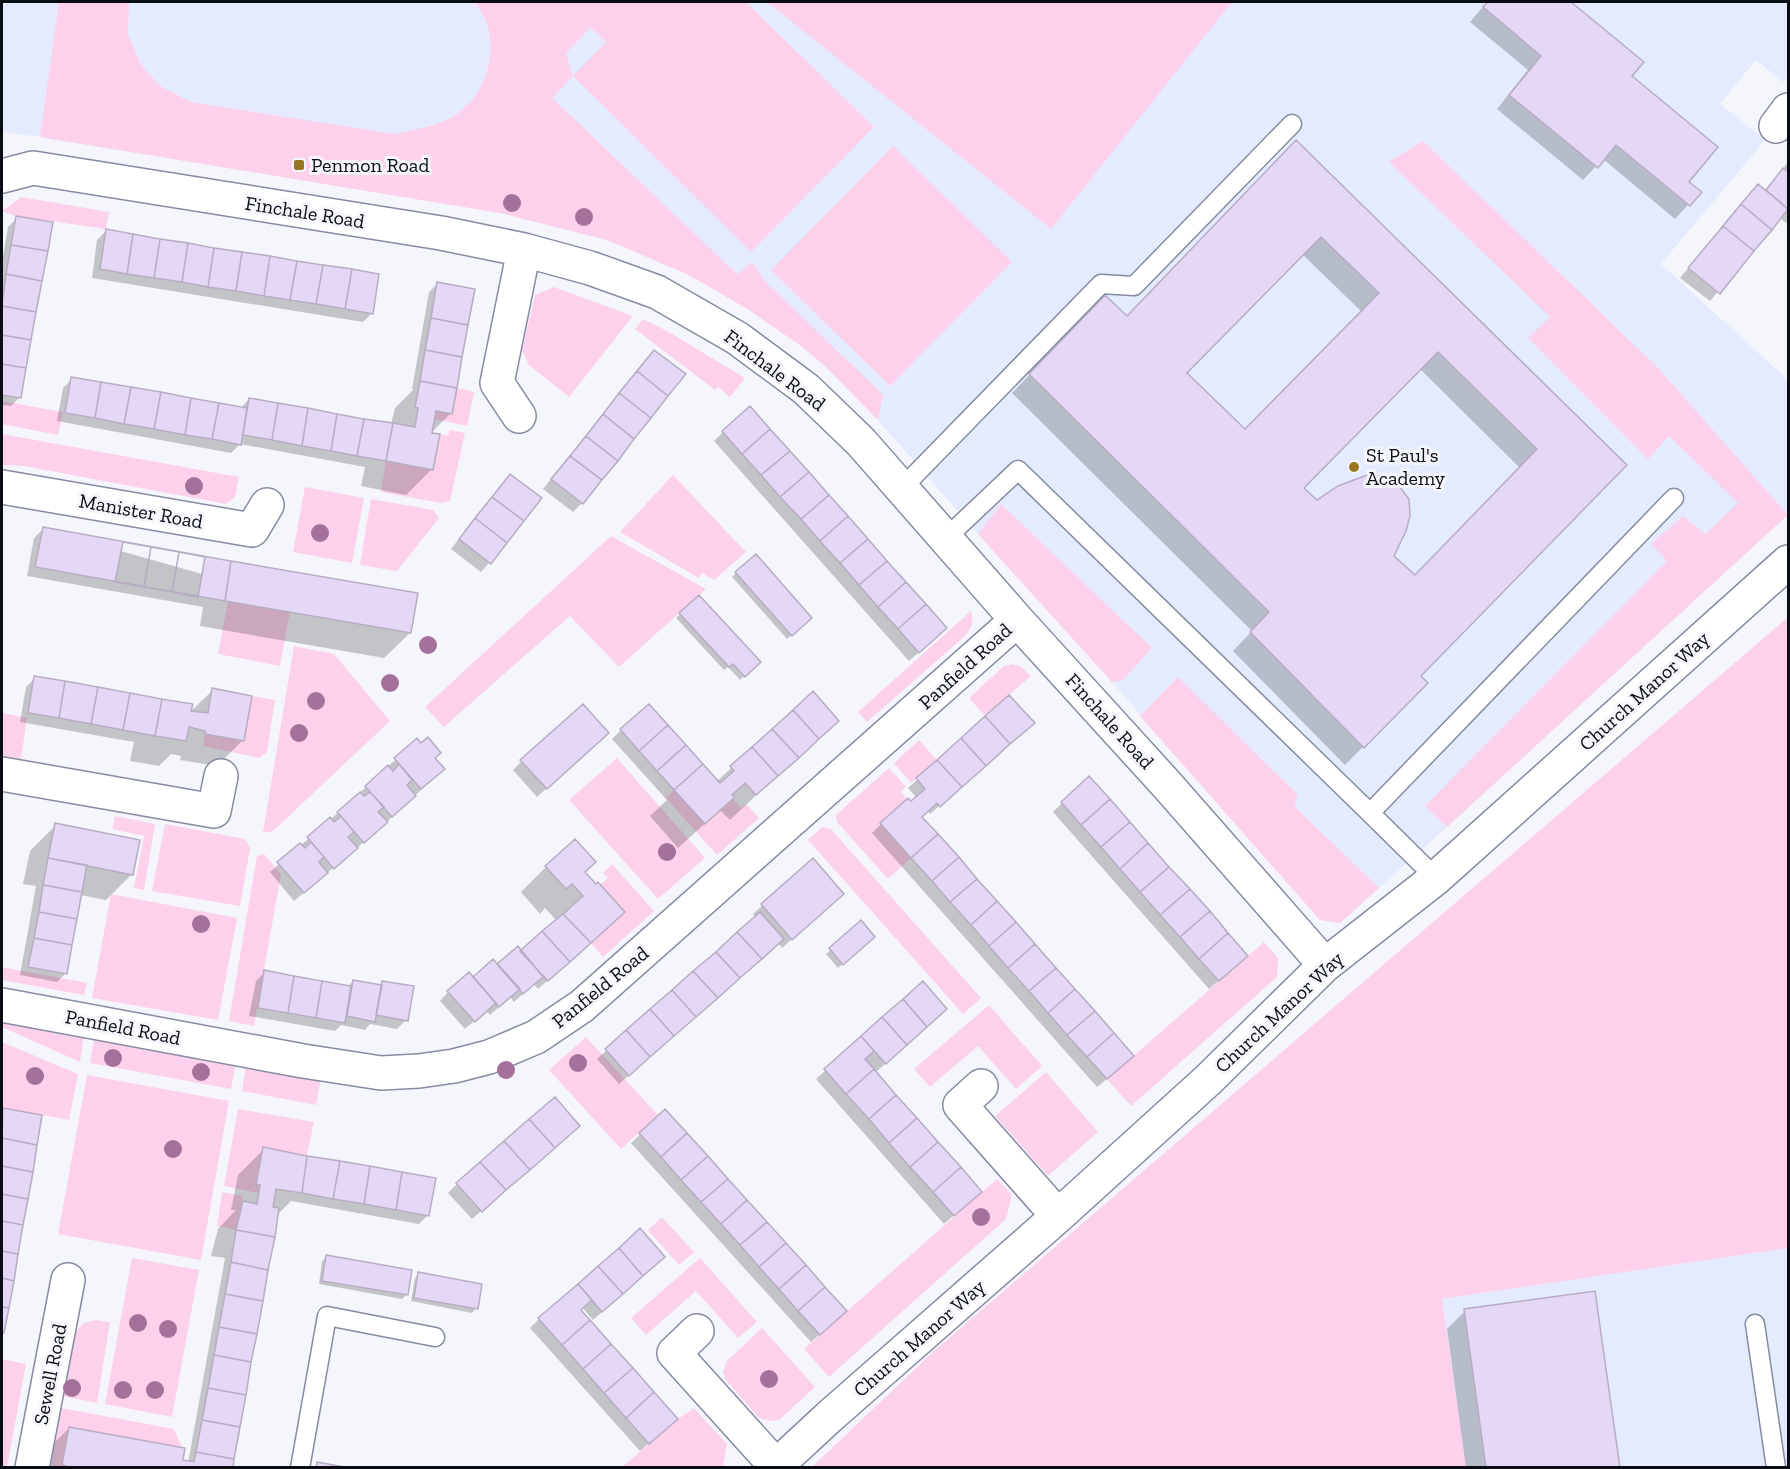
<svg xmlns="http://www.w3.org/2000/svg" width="1790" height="1469" viewBox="0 0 1790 1469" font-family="'Zilla Slab',serif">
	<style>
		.built { fill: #e5ebfe }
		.green { fill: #fdd1ec; fill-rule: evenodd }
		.shadow { fill: #0003; fill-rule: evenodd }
		.building { fill: #e5d7f6; stroke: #b7acc2; stroke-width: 1.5; fill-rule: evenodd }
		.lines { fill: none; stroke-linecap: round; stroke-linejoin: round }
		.service-casing { stroke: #858ca1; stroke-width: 21 }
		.minor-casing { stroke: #858ca1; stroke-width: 36 }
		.service { stroke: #fff; stroke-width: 18 }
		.minor { stroke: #fff; stroke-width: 33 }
		.tree { fill: #a4719b }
		.poi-dot { fill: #997620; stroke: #f4f6fb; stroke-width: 2 }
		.labels { text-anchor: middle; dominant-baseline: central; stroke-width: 6; stroke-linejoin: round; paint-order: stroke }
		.poi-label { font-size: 20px; fill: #0a0c13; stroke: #f4f6fb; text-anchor: start }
		.street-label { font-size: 20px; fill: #0a0c13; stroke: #f4f6fb }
	</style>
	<rect width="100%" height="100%" fill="#f4f6fb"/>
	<path class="built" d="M2,2h1786v75l-5,5 -27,-22 -36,44 45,36 -104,124 127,116v134l-341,313 -107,96 -20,-3 -208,-238 -134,-148 -100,-114 -53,-54 -24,-20 -52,-36 -60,-35 -82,-35 -107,-27 -460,-76 -38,-5z
		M1788,1248v219h-322l-24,-168z"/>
	<path class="green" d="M59,2h70l-1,32 13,31 19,21 31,16 204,32c17,-4 48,-9 62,-20 27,-20 37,-50 32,-83 -2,-10 -9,-21 -14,-29h271l128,125 -123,125 -178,-176 -21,22 185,176 15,-12 13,19 118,114 -5,25 -53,-54 -24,-20 -52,-36 -60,-35 -82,-35 -107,-27 -460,-76zM591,27l15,15 -33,34 -7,-23z
		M767,2h465l-181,227z
		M1423,141l235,227 130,147 -341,312 -22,-21 242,-245 -16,-17 32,-28 22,18 33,-31 -69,-67 -21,23 -120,-121 22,-21 -161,-155z
		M893,146l119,116 -122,124 -119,-116z
		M21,197l88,15 -3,17 -90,-13 -14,-5z
		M554,287l79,29 -64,81 -40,-32 -7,-15 13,-55z
		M643,319l26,13 76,46 -15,19 -12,-10 -3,3 -80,-61z
		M457,388l17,4 -7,34 -32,-7 1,-8z
		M2,401l61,11 -5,23 -56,-11z
		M450,430l15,3 -15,68 -9,2 -60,-11 5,-31 47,9 7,-36 8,2z
		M2,434l237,43 -4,20 -9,7 -202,-38 -22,-1z
		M673,475l73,77 -32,28 -12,-7 -3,5 -79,-46z
		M305,487l59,11 -12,65 -59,-11z
		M371,499l62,11 6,8 -42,53 -37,-6z
		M1001,504l151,144 -29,32 -11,2 -134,-148z
		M611,536l95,53 -87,78 -49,-51 -126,111 -19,-20z
		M228,601l62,11 -10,54 -62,-12z
		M971,611c3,11 1,16 -6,25l-98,86 -9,-10z
		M1788,617v631l-346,51 24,168h-654l122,-116z
		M294,646l40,8 56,67 -118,111h-9z
		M1012,664l9,3 10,9 -46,40 -16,-18 35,-32z
		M1178,677l120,118 -4,11 85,82 -39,35 -20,-3 -180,-204z
		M252,696l23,4 -8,52 -8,6 -56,-12 2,-12 39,7z
		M2,713l25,5 -6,41 -19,-4z
		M919,740l18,20 -26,23 -17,-20z
		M617,758l88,100 -47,41 -89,-99z
		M889,768l17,19 -5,5 6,7 -27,24 31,35 -23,21 -51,-57 -1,-7z
		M674,790l31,34 28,-25 8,9 5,-4 13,14 -42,37 -51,-57z
		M115,816l40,8 -11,66 -10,-2 10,-52 -32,-7z
		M165,824l80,15 5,9 -10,58 -88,-15z
		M822,827l9,2 150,169 -18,16 -155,-174z
		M264,854l17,20 -27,152 -25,-5 28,-165z
		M612,864l42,47 -51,46 -12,-14 34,-31 -25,-27 8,-7 -5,-5z
		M111,894l126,24 -19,102 -126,-22z
		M1264,942l14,16 -1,19 -146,129 -24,-27z
		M2,967l85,16 -3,12 -82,-15z
		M989,1005l53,61 -26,23 -38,-43 -48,41 -16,-18z
		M2,1020l82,15 -4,27 -78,-35z
		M95,1035l141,26 -5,28 -141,-26z
		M586,1037l72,78 -37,34 -72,-79z
		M2,1042l76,32 -9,46 -67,-12z
		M246,1066l75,13 -5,26 -74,-14z
		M1046,1072l52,60 -50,44 -53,-60z
		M87,1075l142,26 -28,159 -143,-26z
		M238,1109l76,13 -7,34 -44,-8 -6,37h3l-1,8 -35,-7z
		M997,1179l15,16 -6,24 -177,158 -25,-28z
		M222,1192l21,4 -7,34 -19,-4z
		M662,1217l32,35 -15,13 -31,-35z
		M132,1258l67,12 -27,147 -67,-13z
		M700,1258l57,64 -19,16 -42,-47 -50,44 -15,-17z
		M96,1320l14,2 -13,81 -34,-7 10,-62 11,-11z
		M762,1328l53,59 -36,33 -10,1 -11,-4 -32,-37 -3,-8 4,-11z
		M2,1359l24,5 -19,103h-5z
		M61,1408l113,21 8,19 -113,-21 -7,38 11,2 -22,1z
		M694,1408l33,36 -4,23 -102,1 57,-49z"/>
	<path class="shadow" d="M1487,2h81l73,60 -12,15 58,105 13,10 -25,27 -72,-60 -20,21 -86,-71 31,-39 -58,-48z
		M1279,160l346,305 -206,210 7,8 -81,82 -112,-114 19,-20 -240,-238 75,-78 39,3zM1302,254l60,58 -118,119 -59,-58zM1420,369l100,99 -105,109 -23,-20 -75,-55 -15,-14z
		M1788,162v59l-2,2 -6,-5 -70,83 -30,-23 69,-83 16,-4z
		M17,218l3,179 -9,9 -9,-1v-143l6,-35z
		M106,231l266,82 -9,9 -271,-44 5,-38z
		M438,283l13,130 -21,21 2,35 -26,26 -45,-9 4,-19 -125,-23 -9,9 -174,-32 6,-33 9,-9 168,30 9,-10 142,25 4,-16 19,-19h-2l17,-97z
		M654,352l-72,151 -9,9 -30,-23 102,-129z
		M723,432l213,205 -27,24 -195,-220z
		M510,476l30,23 -51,64 -8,9 -30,-23 50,-64z
		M43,529l367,104 -26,25 -184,-32 3,-19 -176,-31 7,-38z
		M736,573l70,49 -19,17 -55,-62z
		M699,597l60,65 -19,18 -12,-13 -4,3 -48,-52z
		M35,678l154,35 24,-23 37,7 -8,44 -25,25 -37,-6 1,-4 -10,-2 -12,12 -29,-5 4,-19 -114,-20 6,-35z
		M813,694l-46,91 -37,35 -10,-10 -42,38 -28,-32 17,-16 -55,-61 9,-9 96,51z
		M1009,697l15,35 -94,82 -3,-3 -7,6 204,248 -27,22 -225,-254 9,-9 36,-26 -9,-10z
		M417,740l17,18v20l-57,53 -83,70 -24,-29 60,-52z
		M599,742l-62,55 -24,-27 9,-9z
		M1062,803l175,162 -28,24 -156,-177z
		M56,825l76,49 -26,26 -26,-5 -14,78 -9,9 -37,-7 16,-89 -13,-2 7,-33z
		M813,860l20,42 -51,46 -4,-5 -159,141 -22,-25 159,-141 -3,-4z
		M546,867l37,5 40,40 -59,56 -1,-1 -25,22 -4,-5 -20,18 -4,-5 -20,18 -4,-4 -21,18 -25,-28 8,-9 72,-39 37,-32 -12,-13 -5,6 -19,-22z
		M861,922l8,19 -31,27 -12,-14z
		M265,972l82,15 6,-6 26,5 4,-4 23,38 -9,9 -27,-5 -5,6 -24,-5 -6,6 -86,-15 7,-35z
		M923,983l13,35 -61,55 96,127 -27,24 -128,-145z
		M3,1110l38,6 -39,223v-228z
		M665,1111l171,209 -25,22 -180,-199z
		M569,1134l-97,85 -24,-26 9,-9z
		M264,1149l164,66 -9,9 -128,-23 -15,15 -45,252h-190l2,-14 26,-26 119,35 37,-205 -14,-2 7,-27 18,-19h-5l7,-35z
		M327,1257l83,14 -4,24 -4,4 -83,-15 3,-23z
		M655,1265l-62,55 -11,-13 -3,3 88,117 -27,24 -110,-123 9,-9z
		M419,1274l57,34 -4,5 -61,-12 4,-23z
		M1465,1311l154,157h-153l-19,-139z"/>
	<path class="building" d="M1488,2h83l73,60 -12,14 86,71 -29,35 13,10 -12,14 -74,-61 -18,23 -89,-73 32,-39 -58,-49z
		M1296,140l331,325 -206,211 7,7 -64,65 -114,-116 19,-20 -240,-238 76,-79 22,21zM1321,237l58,56 -134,136 -58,-56zM1438,352l99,97 -122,126 -21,-19 12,-25 4,-15 -1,-17 -14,-18 -13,-5 -15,-1 -29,11 -21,14 -13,-12z
		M1783,168l5,4v37l-22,-19z
		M1758,184l30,25 -16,21 -31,-26z
		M1741,204l31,26 -18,21 -31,-25z
		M16,216l37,6 -5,29 -37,-6z
		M1723,226l31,25 -34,43 -32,-26z
		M106,229l27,5 -6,40 -27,-5z
		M133,234l27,5 -6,39 -27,-4z
		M160,239l28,4 -6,39 -28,-4z
		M188,243l26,5 -6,39 -26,-5z
		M11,245l37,6 -6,30 -36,-7z
		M214,248l28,4 -6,39 -28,-4z
		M242,252l28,4 -6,40 -28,-5z
		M270,256l27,5 -7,39 -26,-4z
		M297,261l26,4 -7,39 -26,-4z
		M323,265l29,4 -7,40 -29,-5z
		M352,269l27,5 -6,40 -28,-5z
		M6,274l36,7 -6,31 -34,-6z
		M437,282l38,7 -7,36 -37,-7z
		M2,306l34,6 -5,28 -29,-5z
		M431,318l37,7 -6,32 -37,-7z
		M2,335l29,5 -5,28 -24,-4z
		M425,350l37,7 -5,31 -37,-7z
		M654,350l32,24 -18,22 -31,-25z
		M2,364l24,4 -5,30 -19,-3z
		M637,371l31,25 -17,22 -32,-25z
		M71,377l30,5 -6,36 -30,-5z
		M420,381l37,7 -5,26 -16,-3 -4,22 8,1 -7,36 -47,-9 7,-38 22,4 3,-19 -3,-1z
		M101,382l30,5 -7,37 -29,-6z
		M131,387l30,5 -7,37 -30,-5z
		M161,392l30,6 -6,37 -31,-6z
		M619,393l32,25 -17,21 -31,-25z
		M191,398l28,5 -7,36 -27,-4z
		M249,398l29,5 -6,37 -29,-5z
		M219,403l28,5 -6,37 -29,-6z
		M278,403l30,5 -6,38 -30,-6z
		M750,406l20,23 -28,25 -20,-23z
		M308,408l29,6 -6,37 -29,-5z
		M337,414l27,5 -7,37 -26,-5z
		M603,414l31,25 -16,22 -32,-25z
		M364,419l29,4 -7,38 -29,-5z
		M770,429l20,22 -29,24 -19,-21z
		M586,436l32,25 -16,19 -32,-24z
		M790,451l19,21 -29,25 -19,-22z
		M570,456l32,24 -19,24 -32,-25z
		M809,472l20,23 -28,24 -21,-22z
		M510,474l32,24 -18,23 -32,-24z
		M829,495l19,21 -28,25 -19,-22z
		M492,497l32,24 -17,22 -32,-25z
		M848,516l20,23 -28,24 -20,-22z
		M475,518l32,25 -16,21 -32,-25z
		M43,527l188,34 -6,40 -190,-34z
		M868,539l19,22 -28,24 -19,-22z
		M123,542l28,5 -7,40 -29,-5z
		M151,547l28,5 -7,40 -28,-5z
		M179,552l26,5 -7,40 -26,-5z
		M756,554l56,64 -20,18 -57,-64z
		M231,561l187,32 -7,40 -186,-32z
		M887,561l19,21 -28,25 -19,-22z
		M906,582l20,22 -28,25 -20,-22z
		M699,595l62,67 -16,15 -12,-13 -4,3 -50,-54z
		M926,604l21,24 -28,25 -21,-24z
		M34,676l31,5 -6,37 -31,-5z
		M65,681l33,6 -7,37 -32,-6z
		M98,687l32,6 -7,37 -32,-6z
		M212,688l40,8 -8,45 -39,-7v-3l-16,-4 -3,14 -31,-5 7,-37 31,5 -2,7 17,2z
		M813,691l26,30 -20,18 -26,-29z
		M130,693l32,6 -7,37 -32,-6z
		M1009,695l26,28 -25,21 -25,-28z
		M583,704l26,29 -62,56 -27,-29z
		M649,704l19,21 -29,26 -19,-22z
		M793,710l26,29 -20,19 -27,-29z
		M985,716l25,28 -24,22 -25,-28z
		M668,725l18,20 -29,26 -18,-20z
		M772,729l27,29 -21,18 -26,-29z
		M428,737l13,16 -6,5 10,11 -24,20 -27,-31 23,-20 4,5z
		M961,738l25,28 -24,21 -25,-27z
		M686,745l17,19 -29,26 -17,-19z
		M752,747l26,29 -22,19 -11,-12 -13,12 3,2 -30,27 -31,-34 29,-26 17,19 14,-12 -4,-5z
		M937,760l25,27 -22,20 -3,-4 -15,14 16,17 -27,24 -31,-35 27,-24 1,-1 3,3 14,-12 -9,-11z
		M399,764l13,16 -5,5 9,11 -24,21 -27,-31 23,-21 5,6z
		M1089,776l21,23 -29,26 -20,-23z
		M360,792l4,4 6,-4 14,15 -6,5 10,10 -24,21 -27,-31z
		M1110,799l20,23 -29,25 -20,-22z
		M341,816l13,16 -6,5 10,11 -24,21 -27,-32 23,-20 4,5z
		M1130,822l18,21 -28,26 -19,-22z
		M55,823l85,17 -7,35 -85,-17z
		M938,834l21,23 -27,24 -21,-23z
		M575,839l21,23 -11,10 11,12 2,-2 27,30 -34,31 -28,-29 20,-18 -11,-12 -6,5 -21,-23z
		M311,842l13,15 -5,5 9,11 -24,20 -27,-31 23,-19 5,5z
		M1148,843l21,24 -29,25 -20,-23z
		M959,857l18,22 -27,23 -18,-21z
		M48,858l39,7 -5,27 -39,-7z
		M813,858l31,36 -52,46 -31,-36z
		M1169,867l21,22 -30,26 -20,-23z
		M977,879l20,22 -26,24 -21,-23z
		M43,885l39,7 -5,27 -38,-7z
		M1190,889l20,22 -30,26 -20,-22z
		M997,901l19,21 -27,24 -18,-21z
		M1210,911l18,22 -29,26 -19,-22z
		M39,912l38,7 -5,26 -38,-7z
		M760,912l24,27 -22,20 -25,-27z
		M563,914l28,29 -21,19 -28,-31z
		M861,920l14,17 -32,28 -14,-17z
		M1016,922l19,22 -27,24 -19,-22z
		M542,931l28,31 -22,19 -28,-30z
		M737,932l25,27 -22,19 -24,-26z
		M1228,933l20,23 -29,25 -20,-22z
		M34,938l38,7 -5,29 -39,-7z
		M1035,944l21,24 -27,23 -21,-23z
		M518,946l25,31 -20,17 -26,-30z
		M716,952l24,26 -22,20 -25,-27z
		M493,959l27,30 -21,18 -26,-30z
		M1056,968l19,21 -27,24 -19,-22z
		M264,970l30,6 -6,37 -30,-5z
		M693,971l25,27 -22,19 -24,-27z
		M469,972l27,31 -21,19 -28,-31z
		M294,976l28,5 -6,37 -28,-5z
		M353,980l29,5 -7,37 -28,-6z
		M322,981l29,5 -6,37 -29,-5z
		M382,981l32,5 -6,35 -32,-6z
		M923,981l24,28 -20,18 -24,-28z
		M1075,989l20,22 -28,24 -19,-22z
		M672,990l24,27 -22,19 -24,-27z
		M903,999l24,28 -20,18 -25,-28z
		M650,1009l24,27 -24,21 -24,-27z
		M1095,1011l19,22 -27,24 -20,-22z
		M882,1017l25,28 -21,19 -25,-28z
		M626,1030l24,27 -21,19 -24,-27z
		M1114,1033l20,23 -27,23 -20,-22z
		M861,1036l13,15 -9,8 9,10 -28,25 -22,-25z
		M874,1069l22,26 -27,24 -23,-25z
		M896,1095l21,23 -28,25 -20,-24z
		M555,1097l25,29 -25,22 -26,-29z
		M3,1108l39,7 -5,30 -35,-7z
		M665,1109l22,24 -26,24 -22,-24z
		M917,1118l21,24 -28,25 -21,-24z
		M529,1119l26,29 -25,22 -26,-29z
		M687,1133l21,23 -27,24 -20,-23z
		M2,1138l35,7 -4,27 -31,-6z
		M504,1141l26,29 -24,20 -26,-28z
		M938,1142l23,25 -28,25 -23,-25z
		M263,1147l44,9 -5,37 -26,-4 -3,18 6,1 -4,29 -39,-7 7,-29 14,3 3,-19h-4z
		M307,1156l33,5 -7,38 -31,-6z
		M708,1156l20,23 -27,23 -20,-22z
		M340,1161l30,5 -6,38 -31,-5z
		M480,1162l26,28 -24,22 -26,-29z
		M2,1166l31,6 -5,27 -26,-5z
		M370,1166l32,6 -6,38 -32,-6z
		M961,1167l21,25 -28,24 -21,-24z
		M402,1172l34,6 -7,38 -33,-6z
		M728,1179l19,21 -26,24 -20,-22z
		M2,1194l26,5 -5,26 -21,-4z
		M747,1200l20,22 -27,23 -19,-21z
		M2,1221l21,4 -5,29 -16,-3z
		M767,1222l19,21 -27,24 -19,-22z
		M640,1228l25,29 -22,19 -24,-28z
		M236,1230l39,7 -7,33 -37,-8z
		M786,1243l20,22 -27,24 -20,-22z
		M619,1248l24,28 -20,18 -25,-28z
		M2,1251l16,3 -4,27 -12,-3z
		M326,1255l86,15 -4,25 -86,-14z
		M231,1262l37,8 -5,31 -38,-7z
		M806,1265l19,22 -27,24 -19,-22z
		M598,1266l25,28 -21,18 -24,-28z
		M418,1272l64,12 -4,25 -64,-11z
		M2,1278l12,3 -5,27 -7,-1z
		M578,1284l14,16 -11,10 9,10 -28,25 -24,-27z
		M825,1287l22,24 -27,24 -22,-24z
		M1595,1291l25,177h-134l-22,-159z
		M225,1294l38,7 -6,33 -38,-7z
		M2,1307l7,1 -5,25h-2z
		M590,1320l21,24 -28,25 -21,-24z
		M219,1327l38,7 -6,28 -37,-7z
		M611,1344l22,24 -29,25 -21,-24z
		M214,1355l37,7 -5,33 -38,-7z
		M633,1368l21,24 -28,26 -22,-25z
		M208,1388l38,7 -6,32 -38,-7z
		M654,1392l24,27 -29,25 -23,-26z
		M202,1420l38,7 -6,32 -38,-7z
		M69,1427l116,21 -2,12 11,2 2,-10 38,7 -1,9h-160l-11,-3z
		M317,1462l33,6h-34z"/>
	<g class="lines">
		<defs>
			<path id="service" d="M902,488l199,-204 33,2 158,-162
				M946,538l72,-68 352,343
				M1436,878l-66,-65 304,-315
				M1755,1324l21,144
				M300,1468l27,-152 108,21"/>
			<path id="minor" d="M1776,126l12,-16
				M2,176l31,-8 408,65 83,17 66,18 67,24 80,46 69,51 55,53 156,178 151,166 157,179
				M519,416l-22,-33 27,-133
				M2,487l250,43 15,-25
				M2,774l212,37 7,-35
				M2,1005l301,56 78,12 38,-2 35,-5 35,-9 47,-20 46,-31 435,-386
				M981,1086l-21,19 98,111
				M697,1331l-23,22 102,113
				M32,1468l36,-188
				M774,1468l55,-51 229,-201 150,-136 117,-115 111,-87 352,-316"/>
		</defs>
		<use href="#service" class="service-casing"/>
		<use href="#minor" class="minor-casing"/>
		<use href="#service" class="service"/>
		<use href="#minor" class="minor"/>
	</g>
	<g class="tree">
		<circle cx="512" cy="203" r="9"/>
		<circle cx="584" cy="217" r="9"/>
		<circle cx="194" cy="486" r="9"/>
		<circle cx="320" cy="533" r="9"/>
		<circle cx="428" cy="645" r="9"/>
		<circle cx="390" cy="683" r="9"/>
		<circle cx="316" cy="701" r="9"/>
		<circle cx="299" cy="733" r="9"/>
		<circle cx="667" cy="852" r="9"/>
		<circle cx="201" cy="924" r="9"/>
		<circle cx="113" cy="1058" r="9"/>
		<circle cx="578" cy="1063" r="9"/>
		<circle cx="506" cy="1070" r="9"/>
		<circle cx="201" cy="1072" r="9"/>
		<circle cx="35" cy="1076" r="9"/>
		<circle cx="173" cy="1149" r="9"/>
		<circle cx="981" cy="1217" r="9"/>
		<circle cx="138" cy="1323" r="9"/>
		<circle cx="168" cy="1329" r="9"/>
		<circle cx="769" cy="1379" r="9"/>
		<circle cx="72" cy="1388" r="9"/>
		<circle cx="123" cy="1390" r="9"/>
		<circle cx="155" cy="1390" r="9"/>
	</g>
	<g class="poi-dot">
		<rect x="293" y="159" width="12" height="12" rx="3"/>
		<circle cx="1354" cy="467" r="6"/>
	</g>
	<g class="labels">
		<g class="poi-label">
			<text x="311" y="165">Penmon Road</text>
			<text x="1366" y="455">St Paul's<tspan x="1366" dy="23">Academy</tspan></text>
		</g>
		<g class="street-label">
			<text transform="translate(305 212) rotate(9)">Finchale Road</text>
			<text transform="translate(775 370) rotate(37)">Finchale Road</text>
			<text transform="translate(141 511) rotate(10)">Manister Road</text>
			<text transform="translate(965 666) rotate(-42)">Panfield Road</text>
			<text transform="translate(1644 691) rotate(-42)">Church Manor Way</text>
			<text transform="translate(1110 721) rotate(48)">Finchale Road</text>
			<text transform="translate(600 987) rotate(-39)">Panfield Road</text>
			<text transform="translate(1279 1012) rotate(-43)">Church Manor Way</text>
			<text transform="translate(123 1027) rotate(11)">Panfield Road</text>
			<text transform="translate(919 1338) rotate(-41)">Church Manor Way</text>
			<text transform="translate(50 1374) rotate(-79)">Sewell Road</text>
		</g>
	</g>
	<rect width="1790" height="1469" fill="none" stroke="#0a0c13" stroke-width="6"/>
</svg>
